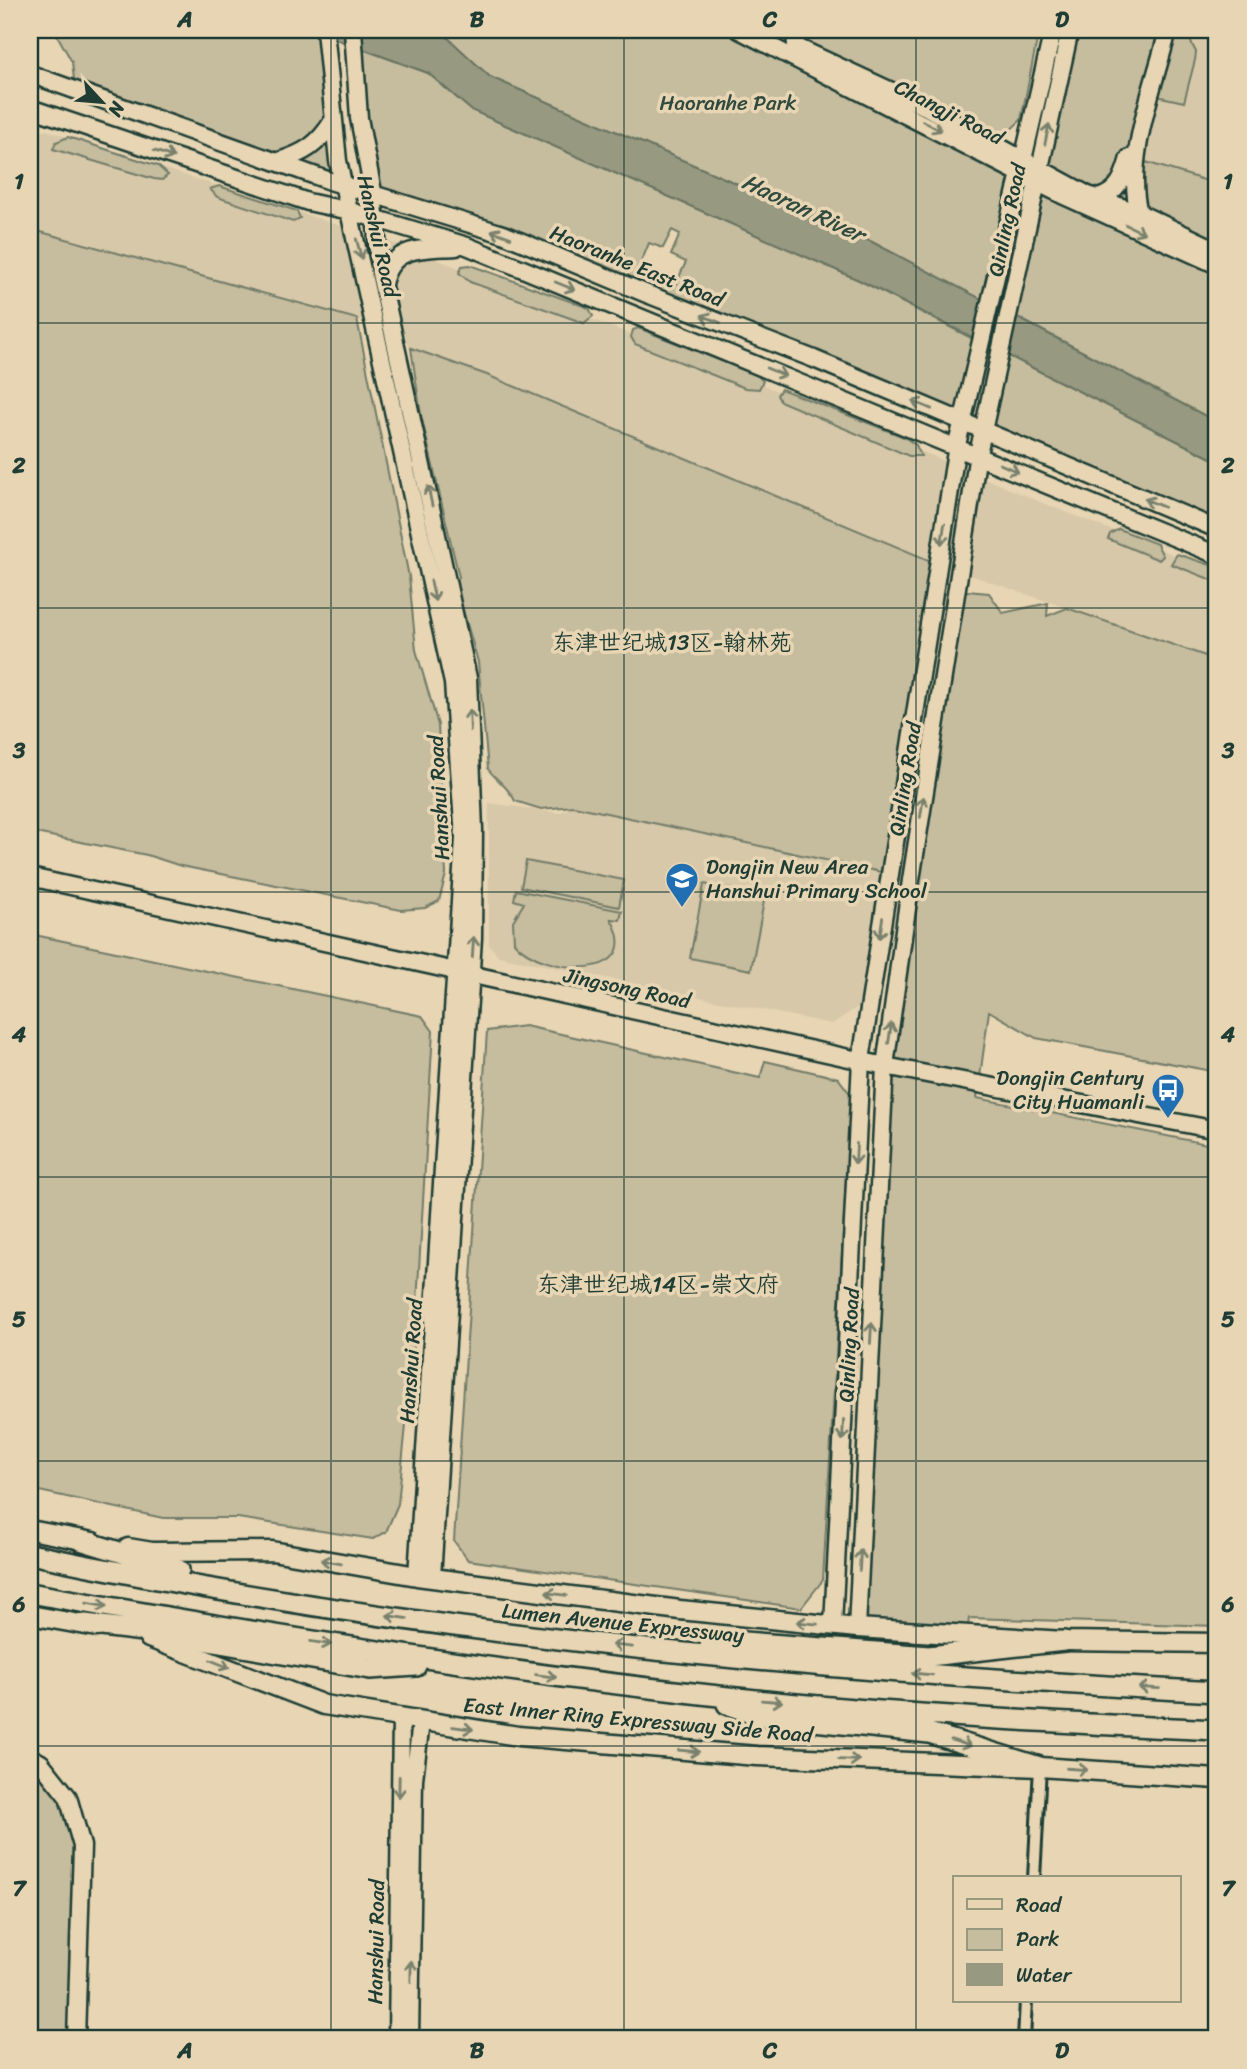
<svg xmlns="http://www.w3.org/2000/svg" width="1247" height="2069" viewBox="0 0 1247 2069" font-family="Sriracha,'LXGW WenKai TC',sans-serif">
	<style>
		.built { fill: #d6c8a8 }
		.green { fill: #c6bc9e; stroke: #727c69; stroke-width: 2 }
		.water { fill: #989981; stroke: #687462; stroke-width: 2 }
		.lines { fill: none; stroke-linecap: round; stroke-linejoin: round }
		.street-casing { stroke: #1f3d34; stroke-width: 16 }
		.secondary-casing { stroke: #1f3d34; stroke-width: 21 }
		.primary-casing { stroke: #1f3d34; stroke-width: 23 }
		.highway-casing { stroke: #1f3d34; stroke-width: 24 }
		.street { stroke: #e7d5b3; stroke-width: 10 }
		.secondary { stroke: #e7d5b3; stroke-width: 16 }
		.primary { stroke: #e7d5b3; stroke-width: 18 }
		.highway { stroke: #e7d5b3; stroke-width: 19 }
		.oneway { stroke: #79816d }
		.grid { fill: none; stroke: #1f3d34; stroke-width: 2; stroke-opacity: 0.55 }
		.labels { text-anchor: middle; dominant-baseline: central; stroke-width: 7; stroke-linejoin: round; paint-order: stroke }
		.park-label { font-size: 21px; fill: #304a3f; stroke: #e7d5b3 }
		.street-label { font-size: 21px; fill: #1f3d34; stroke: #e7d5b3 }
		.poi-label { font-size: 21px; fill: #1f3d34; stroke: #e7d5b3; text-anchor: start }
		.water-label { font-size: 23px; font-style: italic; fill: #314b40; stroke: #e7d5b3 }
		.neighbourhood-label { font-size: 23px; fill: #1f3d34; stroke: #e7d5b3 }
		.neatline { fill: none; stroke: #1f3d34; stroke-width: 2.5 }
		.grid-label { font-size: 23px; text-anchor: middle; font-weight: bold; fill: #1f3d34 }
	</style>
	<rect width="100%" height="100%" fill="#e7d5b3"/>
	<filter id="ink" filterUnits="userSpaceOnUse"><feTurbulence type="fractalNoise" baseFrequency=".0143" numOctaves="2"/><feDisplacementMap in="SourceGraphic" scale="14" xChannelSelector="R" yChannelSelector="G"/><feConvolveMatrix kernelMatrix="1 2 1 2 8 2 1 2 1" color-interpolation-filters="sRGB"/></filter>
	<g filter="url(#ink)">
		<path class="built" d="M1168,30h49v235l-84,-75z
			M46,130l353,115 402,155 244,104 172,68v88l-307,-106 -423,-179 -76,-27 -12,-17 -369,-102v-96z
			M489,803l70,10 15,-7 307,66 -22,134 -27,18 -333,-68 -10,-11z"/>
		<path class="green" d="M58,30h253l14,5 20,150 -270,-96 -3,-27 -16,-29z
			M431,30h308l279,141 -30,132 -116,-61 -382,-165 -44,-41z
			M805,30h234l-18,90 -15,14h-14l-177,-85 -11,-8z
			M1070,30h98l-1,6 8,3 5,-9 6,3 10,19 -1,8 -11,42 -32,-7 -16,64 81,25v66l-93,-26 93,41v157l-208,-109z
			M354,46l74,27 43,37 388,170 120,62 -18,80 -314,-128 7,-15 20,9 12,-26 -15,-7 9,-21 -8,-4 -9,18 -14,-5 -18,44 -258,-95z
			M68,137l90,29 10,9 -6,5 -8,-1 -101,-30 3,-7z
			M219,186l78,25 3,7 -7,4 -76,-25 -7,-8z
			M30,229l327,90 52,258 7,73 22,75 8,149 -7,27 -14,7 -24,2 -220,-44 -34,-11 -117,-23z
			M470,265l119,43 4,8 -9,7 -114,-41 -11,-9 3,-7z
			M638,328l119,47 6,6 -4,8 -14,-1 -110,-44 -4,-7 2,-7z
			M411,348l76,27 444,186 -50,311 -307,-66 -33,3 -26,-8c-7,-15 -18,-20 -27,-32l-10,-107 -23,-80 4,-5 -38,-162z
			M1001,352l216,109v68l-234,-98z
			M781,389l123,48 12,8 5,11h-12l-129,-55 -3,-6z
			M1119,529l38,15 6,12 -4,4 -51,-21 2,-5z
			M1177,554l40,13v15l-46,-18z
			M956,590l33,3 14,20 45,-10 -1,13 20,-8 150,52v412l-181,-34 -47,-27 -12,87 240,48v480l-248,-8 -2,17 -110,-7 28,-562z
			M526,861l98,19 -5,27 -98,-20z
			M704,884l61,12 -14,74 -61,-12z
			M516,890l106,21 -2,9 -9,-1c36,63 -69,57 -97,23l-1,-21 11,-18 -10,-3z
			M30,934l392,82 11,15 -18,306 -17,167 -12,28 -13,7 -135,-21h-75l-133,-29z
			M525,1026l235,52 5,-17 73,17 13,17 -28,485 -22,28 -333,-48 -14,-19 33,-510z
			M30,1757l38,40 14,49 -6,193h-46z"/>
		<path class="water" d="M311,30h120l15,6 44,41 382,165 345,180v39l-358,-181 -388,-170 -43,-37z"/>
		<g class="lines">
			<defs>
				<path id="street" d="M1034,1878l6,-111
					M1024,2039l2,-38"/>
				<path id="secondary" d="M325,30l13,131 115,522 11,155 -47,738
					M353,30l6,88 14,74 7,81 88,405 6,152 -1,108 -41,639
					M739,30l323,165 155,70
					M795,30l1,16
					M801,49l125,58 162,88 51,18 78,37
					M30,74l300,107 173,53 144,60 167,65 403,170
					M30,108l278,94 42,9 117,35 750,309
					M279,161c25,-8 39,-16 53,-39
					M1097,198c21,-4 27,-22 32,-40
					M1139,213c-15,-54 16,-129 29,-183
					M383,284c8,-39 40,-35 73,-37
					M30,877l855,189 332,64
					M833,1626l28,-566 96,-615 96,-415
					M857,1628l28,-562 26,-186 67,-426 92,-424
					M30,1757l11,6 27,34 14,49 -6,193
					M397,2039l4,-320
					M410,2039l4,-260 7,-57"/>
				<path id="primary" d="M30,1530l63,12
					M128,1548l24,4 120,-1 145,25 263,34 177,18 207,13 153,2
					M30,1615l67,12
					M149,1638l175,67 194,31 239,20 283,11 177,12"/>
				<path id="highway" d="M80,1540l99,30
					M30,1554c390,82 789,118 1187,138
					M30,1593c223,40 446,76 671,101 172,20 344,28 516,36
					M85,1624l83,10 202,35 46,-3
					M710,1646l34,-4 185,14 135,-15
					M727,1704l29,11 173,18 111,34"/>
			</defs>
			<use href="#street" class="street-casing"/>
			<use href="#secondary" class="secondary-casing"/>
			<use href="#primary" class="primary-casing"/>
			<use href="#highway" class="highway-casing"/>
			<use href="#street" class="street"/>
			<use href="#secondary" class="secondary"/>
			<use href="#primary" class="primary"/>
			<use href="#highway" class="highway"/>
		</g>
		<defs><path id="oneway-shaft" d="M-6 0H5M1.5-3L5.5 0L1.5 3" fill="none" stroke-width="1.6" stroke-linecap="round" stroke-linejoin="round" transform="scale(1.75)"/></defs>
		<g class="oneway">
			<use href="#oneway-shaft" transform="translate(932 126) rotate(28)"/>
			<use href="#oneway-shaft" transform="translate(1047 134) rotate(-78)"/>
			<use href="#oneway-shaft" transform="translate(164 154) rotate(19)"/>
			<use href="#oneway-shaft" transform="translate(1135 229) rotate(25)"/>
			<use href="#oneway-shaft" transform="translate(501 234) rotate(-160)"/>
			<use href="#oneway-shaft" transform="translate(359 249) rotate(75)"/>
			<use href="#oneway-shaft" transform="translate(565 286) rotate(22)"/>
			<use href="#oneway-shaft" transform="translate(711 319) rotate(-159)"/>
			<use href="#oneway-shaft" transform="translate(776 372) rotate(22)"/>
			<use href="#oneway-shaft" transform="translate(922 405) rotate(-157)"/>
			<use href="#oneway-shaft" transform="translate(1009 468) rotate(24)"/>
			<use href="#oneway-shaft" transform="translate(430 496) rotate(-102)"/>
			<use href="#oneway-shaft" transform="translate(1154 503) rotate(-157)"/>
			<use href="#oneway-shaft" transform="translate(943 534) rotate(99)"/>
			<use href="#oneway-shaft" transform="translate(433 591) rotate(78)"/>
			<use href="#oneway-shaft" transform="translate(470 720) rotate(-92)"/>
			<use href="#oneway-shaft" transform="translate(922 807) rotate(-81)"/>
			<use href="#oneway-shaft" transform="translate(881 928) rotate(99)"/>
			<use href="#oneway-shaft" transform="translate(473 947) rotate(-86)"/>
			<use href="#oneway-shaft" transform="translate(890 1033) rotate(-82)"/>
			<use href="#oneway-shaft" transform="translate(856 1154) rotate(93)"/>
			<use href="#oneway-shaft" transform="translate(871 1333) rotate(-87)"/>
			<use href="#oneway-shaft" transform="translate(843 1430) rotate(93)"/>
			<use href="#oneway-shaft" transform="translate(860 1560) rotate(-87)"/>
			<use href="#oneway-shaft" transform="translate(331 1562) rotate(-170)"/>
			<use href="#oneway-shaft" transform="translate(556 1594) rotate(-172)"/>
			<use href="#oneway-shaft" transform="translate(97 1605) rotate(10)"/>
			<use href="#oneway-shaft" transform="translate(397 1617) rotate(-171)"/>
			<use href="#oneway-shaft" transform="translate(807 1623) rotate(-174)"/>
			<use href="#oneway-shaft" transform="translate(321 1643) rotate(9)"/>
			<use href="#oneway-shaft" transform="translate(622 1646) rotate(-174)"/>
			<use href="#oneway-shaft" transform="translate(220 1664) rotate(22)"/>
			<use href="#oneway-shaft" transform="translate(922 1674) rotate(-175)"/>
			<use href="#oneway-shaft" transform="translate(546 1676) rotate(7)"/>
			<use href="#oneway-shaft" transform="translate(1149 1688) rotate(-177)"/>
			<use href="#oneway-shaft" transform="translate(772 1701) rotate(5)"/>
			<use href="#oneway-shaft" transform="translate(463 1728) rotate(8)"/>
			<use href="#oneway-shaft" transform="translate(961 1743) rotate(17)"/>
			<use href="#oneway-shaft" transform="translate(689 1751) rotate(5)"/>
			<use href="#oneway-shaft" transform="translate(849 1760) rotate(2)"/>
			<use href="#oneway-shaft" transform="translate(1077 1769) rotate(4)"/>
			<use href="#oneway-shaft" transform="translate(399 1787) rotate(91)"/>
			<use href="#oneway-shaft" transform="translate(411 1971) rotate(-89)"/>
		</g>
	</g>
	<path class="grid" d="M331,30v2009M624,30v2009M916,30v2009M30,323h1187M30,608h1187M30,892h1187M30,1177h1187M30,1461h1187M30,1746h1187"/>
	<defs>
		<symbol id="school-pin" viewBox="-11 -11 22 30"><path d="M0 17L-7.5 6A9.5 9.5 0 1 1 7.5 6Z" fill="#1f6fb2" stroke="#e7d5b3"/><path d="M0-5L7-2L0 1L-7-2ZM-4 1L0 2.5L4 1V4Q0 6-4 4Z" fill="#fff"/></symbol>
		<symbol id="bus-pin" viewBox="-11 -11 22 30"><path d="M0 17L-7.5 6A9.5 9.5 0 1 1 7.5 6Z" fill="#1f6fb2" stroke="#e7d5b3"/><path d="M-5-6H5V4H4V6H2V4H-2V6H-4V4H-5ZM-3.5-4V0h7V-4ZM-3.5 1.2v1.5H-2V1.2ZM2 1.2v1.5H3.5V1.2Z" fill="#fff"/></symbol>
	</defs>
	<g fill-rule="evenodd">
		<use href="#school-pin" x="663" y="860" width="38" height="52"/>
		<use href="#bus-pin" x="1149" y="1071" width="38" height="52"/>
	</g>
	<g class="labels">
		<g class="park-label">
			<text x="728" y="103">Haoranhe Park</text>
		</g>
		<g class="street-label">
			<text transform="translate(949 112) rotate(27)">Changji Road</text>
			<text transform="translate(1007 220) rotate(-78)">Qinling Road</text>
			<text transform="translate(378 236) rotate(77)">Hanshui Road</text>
			<text transform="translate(637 266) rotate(22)">Haoranhe East Road</text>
			<text transform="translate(905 779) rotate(-81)">Qinling Road</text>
			<text transform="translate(439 798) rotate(-93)">Hanshui Road</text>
			<text transform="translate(627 988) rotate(12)">Jingsong Road</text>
			<text transform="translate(849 1345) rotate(-87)">Qinling Road</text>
			<text transform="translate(411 1361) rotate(-86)">Hanshui Road</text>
			<text transform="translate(623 1623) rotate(6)">Lumen Avenue Expressway</text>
			<text transform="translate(638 1720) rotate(5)">East Inner Ring Expressway Side Road</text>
			<text transform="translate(376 1942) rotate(-89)">Hanshui Road</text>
		</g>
		<g class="poi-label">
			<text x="706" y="867">Dongjin New Area<tspan x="706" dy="24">Hanshui Primary School</tspan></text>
			<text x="1144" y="1078" text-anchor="end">Dongjin Century<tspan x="1144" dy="24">City Huamanli</tspan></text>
		</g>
		<g class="water-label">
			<text transform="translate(803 208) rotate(25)">Haoran River</text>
		</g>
		<g class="neighbourhood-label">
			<text x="672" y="642">东津世纪城13区-翰林苑</text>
			<text x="658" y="1284">东津世纪城14区-崇文府</text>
		</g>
	</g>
	<rect width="1247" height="2069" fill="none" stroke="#e7d5b3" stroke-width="77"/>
	<rect x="953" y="1876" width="228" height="126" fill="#e7d5b3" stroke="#979880" stroke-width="2"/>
	<rect x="967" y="1899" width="35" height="10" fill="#e7d5b3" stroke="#979880" stroke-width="2"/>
	<text x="1016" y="1912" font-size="21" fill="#1f3d34">Road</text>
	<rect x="967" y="1929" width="35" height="21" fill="#c6bc9e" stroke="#979880" stroke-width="2"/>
	<text x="1016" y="1946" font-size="21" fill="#1f3d34">Park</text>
	<rect x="967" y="1964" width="35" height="21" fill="#989981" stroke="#979880" stroke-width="2"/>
	<text x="1016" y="1982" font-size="21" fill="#1f3d34">Water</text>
	<g transform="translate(102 102) rotate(116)" stroke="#e7d5b3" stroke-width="5" paint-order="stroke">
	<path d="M0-5L12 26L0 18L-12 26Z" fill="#1f3d34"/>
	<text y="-10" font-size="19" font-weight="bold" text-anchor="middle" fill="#1f3d34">N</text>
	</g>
	<rect x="38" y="38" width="1170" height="1992" class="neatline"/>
	<g class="grid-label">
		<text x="185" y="27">A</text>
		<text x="477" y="27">B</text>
		<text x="770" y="27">C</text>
		<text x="1062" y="27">D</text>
		<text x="19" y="189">1</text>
		<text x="1228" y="189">1</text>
		<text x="19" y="473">2</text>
		<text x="1228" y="473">2</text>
		<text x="19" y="758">3</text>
		<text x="1228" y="758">3</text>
		<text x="19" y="1042">4</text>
		<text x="1228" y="1042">4</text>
		<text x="19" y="1327">5</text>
		<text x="1228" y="1327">5</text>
		<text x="19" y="1612">6</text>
		<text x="1228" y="1612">6</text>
		<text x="19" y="1896">7</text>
		<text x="1228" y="1896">7</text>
		<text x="185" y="2058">A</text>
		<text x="477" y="2058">B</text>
		<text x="770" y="2058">C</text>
		<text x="1062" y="2058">D</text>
	</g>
</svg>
